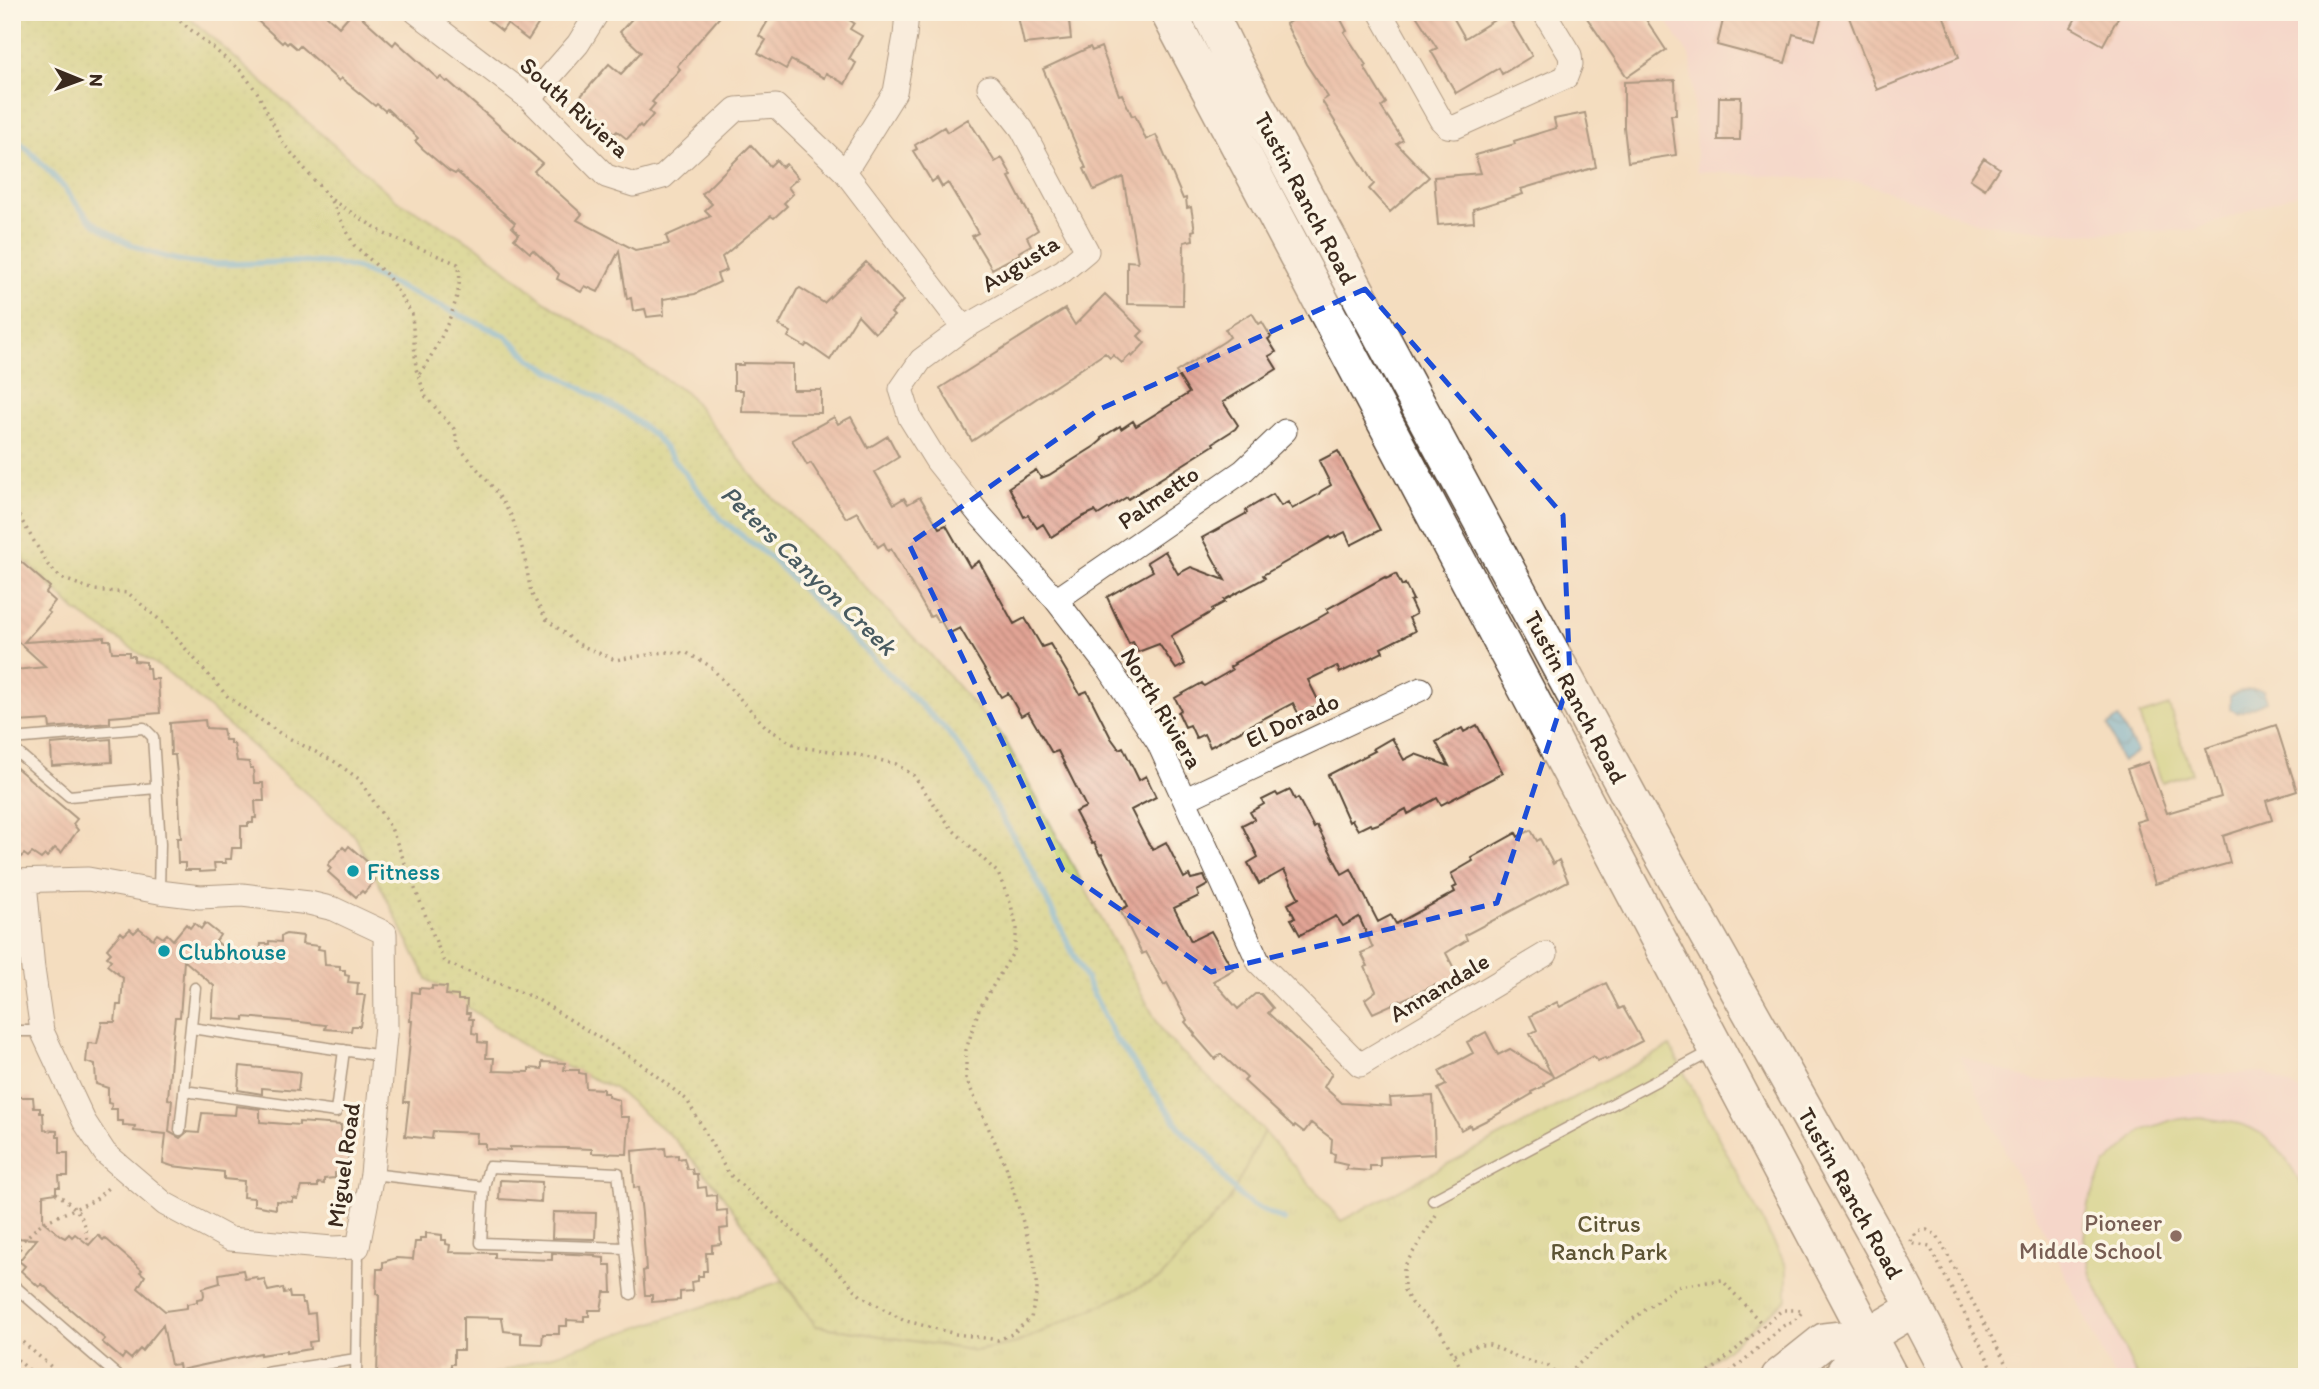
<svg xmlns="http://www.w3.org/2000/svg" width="2319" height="1389" viewBox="0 0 2319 1389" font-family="Itim,sans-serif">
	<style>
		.built { fill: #f6cfd6 }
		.grass { fill: url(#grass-dots); stroke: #7f7f4a; stroke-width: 2 }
		.park { fill: url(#park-tufts); stroke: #7f7f4a; stroke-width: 2 }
		.garden { fill: #c3d476; stroke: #7f7f4a; stroke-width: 2 }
		.water { fill: url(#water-waves); stroke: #4d6e7c; stroke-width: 2 }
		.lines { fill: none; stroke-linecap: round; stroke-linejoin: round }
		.stream { stroke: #5fb2da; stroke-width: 6 }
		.building { fill: url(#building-back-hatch) }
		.lane-casing { stroke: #574536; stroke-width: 13 }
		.street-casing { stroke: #574536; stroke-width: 25 }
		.primary-casing { stroke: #574536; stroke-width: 38 }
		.path { stroke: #574536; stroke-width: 3.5; stroke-dasharray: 2 5; stroke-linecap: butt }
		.lane { stroke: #fff; stroke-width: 10 }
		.street { stroke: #fff; stroke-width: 23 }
		.primary { stroke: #fff; stroke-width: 35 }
		.marked { fill: none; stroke: #1d4ed8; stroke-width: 5; stroke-dasharray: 14 9; stroke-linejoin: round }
		.culture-dot { fill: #0f9aa8; stroke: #fcf5e5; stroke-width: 2.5 }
		.education-dot { fill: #8d6e63; stroke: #fcf5e5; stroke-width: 2.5 }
		.labels { text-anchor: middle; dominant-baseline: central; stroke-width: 7; stroke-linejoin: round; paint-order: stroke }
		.street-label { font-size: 24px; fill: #3b2a1e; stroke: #fcf5e5 }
		.culture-label { font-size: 24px; fill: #0d838f; stroke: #fcf5e5; text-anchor: start }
		.education-label { font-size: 24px; fill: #785e54; stroke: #fcf5e5; text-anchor: end }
		.park-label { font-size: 24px; fill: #5d5434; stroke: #fcf5e5 }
		.water-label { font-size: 26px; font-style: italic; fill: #485a60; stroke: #fcf5e5 }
	</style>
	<defs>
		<pattern id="grass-dots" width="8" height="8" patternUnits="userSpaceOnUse" patternTransform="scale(1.75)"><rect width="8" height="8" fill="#c3d476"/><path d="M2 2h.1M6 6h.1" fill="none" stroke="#a8b666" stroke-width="1.8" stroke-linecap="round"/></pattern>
		<pattern id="park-tufts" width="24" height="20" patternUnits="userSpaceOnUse" patternTransform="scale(1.75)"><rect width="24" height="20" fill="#c3d476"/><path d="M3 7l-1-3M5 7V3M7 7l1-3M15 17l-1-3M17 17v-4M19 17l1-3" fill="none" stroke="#a8b666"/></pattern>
		<pattern id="water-waves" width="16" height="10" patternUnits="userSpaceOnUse" patternTransform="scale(1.75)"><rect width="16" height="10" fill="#5fb2da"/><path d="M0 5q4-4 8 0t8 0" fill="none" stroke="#5091b0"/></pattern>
		<pattern id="building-back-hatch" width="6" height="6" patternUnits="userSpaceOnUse" patternTransform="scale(1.75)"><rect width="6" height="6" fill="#e2a495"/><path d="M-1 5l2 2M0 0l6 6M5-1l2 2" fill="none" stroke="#b88679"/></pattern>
	</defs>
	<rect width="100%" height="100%" fill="#fcf5e5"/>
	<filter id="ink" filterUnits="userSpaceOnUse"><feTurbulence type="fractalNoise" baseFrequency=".0143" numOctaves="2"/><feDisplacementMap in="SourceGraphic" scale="14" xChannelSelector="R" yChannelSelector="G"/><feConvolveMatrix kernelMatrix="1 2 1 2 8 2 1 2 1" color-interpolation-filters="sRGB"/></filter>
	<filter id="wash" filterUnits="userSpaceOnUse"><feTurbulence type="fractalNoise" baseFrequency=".00686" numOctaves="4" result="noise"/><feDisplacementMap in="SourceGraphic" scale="28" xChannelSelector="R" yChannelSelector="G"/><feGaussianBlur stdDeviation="1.57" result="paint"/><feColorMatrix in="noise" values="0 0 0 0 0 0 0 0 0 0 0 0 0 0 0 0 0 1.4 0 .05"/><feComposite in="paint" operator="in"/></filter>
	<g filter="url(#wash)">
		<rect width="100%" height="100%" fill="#f4ddbf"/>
		<path class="built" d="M1661,12h646v175l-11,7 -102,36 -121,4 -97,-12 -115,-40 -164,-11 -6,-113z
			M1959,1055l77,27 229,-10 42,23v282h-193z"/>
		<path class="grass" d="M12,12h171l212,187 82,47 66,54 145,94 71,90 76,73 93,95 77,88 159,295 100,96 -35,70 -68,77 -144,65 -41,8 -160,-25 -101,-141 -42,-47 -59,-50 -83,-37 -104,-72 -72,-143 -185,-162 -94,-63 -64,-63z"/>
		<path class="park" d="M1670,1046l117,221v32l-94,78h-1208l297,-96 34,45 160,25 41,-8 144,-65 68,-77 35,-70 77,90z"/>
		<path class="garden" d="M2169,706l23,67 -30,10 -23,-67z
			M2199,1117c14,3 30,4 44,8 31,9 52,45 64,72v180h-170l-46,-102 -7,-37 4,-34 17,-39 36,-34 31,-11z"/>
		<path class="water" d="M2255,689l8,1 4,11 -29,12 -8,-4v-13l7,-4z
			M2118,718l19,34 -15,10c-9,-11 -7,-24 -14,-36z"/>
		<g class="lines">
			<path class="stream" d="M12,136c20,16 36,34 53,53 10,13 19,26 32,36 29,20 65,34 99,38 54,5 108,-8 161,5l149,68 26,24 96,55 27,21 67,84 50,39 176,173 22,30 57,98 87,176 70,97 24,21 20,29 14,15 12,8 30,14"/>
		</g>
		<g id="blocks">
			<path class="building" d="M248,12h75l16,15 13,-15h4l37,33 3,-4 42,38 3,-2 5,5 2,-1 94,82 -8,8 48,43 -5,6 58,30 34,-6 -3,-8 45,-20 -6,-6 7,-6 -10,-10 49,-49 19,21 6,-6 6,7 4,-3 12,14 -10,9 5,7 -9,9 3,3 -13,12 -3,-2 -49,41 5,13 -10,4 3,8 -25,12 -32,5 1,16 -17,2 -2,-8 -12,2 -2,-13 -4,1 -8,-48 -21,41 -13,-6 -4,6 -24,-13 2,-5 -26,-24 -3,3 -16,-14 5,-5 -7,-7 3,-4 -58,-51 -2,2 -6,-3 -26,-22 -8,-8 3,-3 -31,-29 -2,2 -8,-7 -2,2 -34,-28 -2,3 -39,-35 -3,3 -8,-7 -2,2 -3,-3 -2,2z
				M478,12h68l-18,28 -21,-16 -5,7z
				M638,12h86l-47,54 3,3 -28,33 3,2 -6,7 4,4 -11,13 -2,-3 -13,14 -10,-8 -3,3 -15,-14 2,-3 -21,-20 29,-33 12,10 20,-22 -21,-20z
				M773,12h63l18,11 -4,6 12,7 -13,23 7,4 -11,21 -19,-11 -2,5 -33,-18 -5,9 -28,-16 8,-13 -7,-4z
				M1017,12h51l3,27 -47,5z
				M1306,12h31l10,19 -3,1 22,33 -2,2 22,36 -5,4 22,33 -6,4 32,33 -39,35 -21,-23 5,-5 -52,-83 6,-4 -22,-33 -20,-40z
				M1414,12h36l15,26 41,-25 26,43 -30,18 -3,-6 -43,25 -25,-42 6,-3z
				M1583,12h58l25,38 -39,27z
				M1725,12h98l-8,28 -22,-6 -8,29 -68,-18z
				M1847,12h95l17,45 -82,33z
				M2079,12h42l-18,33 -32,-18z
				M1090,47l2,4 9,-4 18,48 3,-1 10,22 3,-1 11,25 10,-5 27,64 3,-1 1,10 4,-1 4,23 -3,1 1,9 -9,2 -1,63 -56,-1v-43l11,1 -15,-85 -29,13 -10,-21 2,-1 -43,-99z
				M1675,80l1,35h-5l5,40 -48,7 -4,-35v-45z
				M1719,97h22l-1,43h-22z
				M1585,113l11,54 -75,22 2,5 -50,15 1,13 -36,3 -4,-48 47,-4 -6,-18 40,-11 -1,-3 42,-13 -2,-9z
				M968,119l27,43 7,-4 10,18 -3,1 11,21 18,32 -11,7 4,8 -12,7 1,2 -28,15 -20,-33 6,-3 -30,-50 -6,4 -5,-9 -5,4 -19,-31 4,-2 -2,-4 29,-18 3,5z
				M1984,158l15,10 -14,21 -15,-10z
				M866,262l37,39 -12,12 3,3 -19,17 -17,-18 -28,45 -23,-16 -2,3 -17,-10 3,-5 -12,-7 18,-35 3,-2 24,15z
				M1105,294l38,37 -5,5 7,7 -13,14 -2,-2 -8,8 -9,-8 -3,3 -5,-5 -133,88 -32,-53 125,-79 10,16z
				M1252,313l7,11 3,-2 9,15 -3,2 8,13 -7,4 8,13 -54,33 15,23 -3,4 -22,14 1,2 -86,54 -1,-2 -29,18 -3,-4 -13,6 -31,20 -8,-13 -6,4 -9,-13 -4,2 -15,-30 27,-17 5,8 8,-3 46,-29 7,-6 -1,-2 19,-12 1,3 12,-8 3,5 53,-33 -13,-21 49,-31 5,-4 -5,-8z
				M743,363l50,1v26h28v23l-79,-1 1,-22h-9v-25h9z
				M834,417l4,7 13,-7 17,31 20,-12 11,21 -24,15 19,32 10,-6 4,6 12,-7 19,31 7,-3 24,42 9,-6 35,63 11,-6 17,29 8,-3 30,50 7,-3 24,47 8,11 4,-2 16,33 7,-4 10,21 -25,13 17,33 5,6 13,-7 18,36 5,-3 2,4 13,-3 4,9 -11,6 2,5 -25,12 17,33 20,-10 22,39 -20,11 25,28 17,-15h6l12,14 -5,5 64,60 -8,14 18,16 49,3 -1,-8 43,-2 2,58 -55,3v9h-10v5l-24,-2 1,-4 -13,-3 1,-8 -4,-1 1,-14 -21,-16 -7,9 -9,-7 -1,2 -50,-46 3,-3 -26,-24 -6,5 -21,-24 1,-1 -10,-12 2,-2 -20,-37 -3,2 -18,-33 -4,2 -22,-44 8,-4 -26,-52 -2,1 -6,-12 -2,1 -17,-32 11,-5 -28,-56 -6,2 -24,-41 -7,4 -13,-23 -7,4 -41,-69 -12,6 -7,-13 -3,1 -4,-7 -4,2 -39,-68 -3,2 -4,-8 -6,4 -21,-35 -11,6 -35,-55 -4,2 -15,-25z
				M1338,451l42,79 -29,15 -6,-13 -14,7 -1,-2 -67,38 2,3 -41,22 1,2 -13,7 1,2 -42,25 14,28 -9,5 -17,-25 -21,8 -5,-10 -4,2 -22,-47 46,-26 -6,-9 18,-11 13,23 13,-7 34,13 -23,-42 45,-25 -1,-3 27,-16 8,12 7,-4 4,7 27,-15 2,-3 10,-6 -12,-24z
				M12,554l38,33 -4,6 9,8 -8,10 3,2 -26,29 80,-5v3h6l2,12h17v4h5v5l12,1v6h3l1,11h8l2,34 -50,4v6l-60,5 -1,-8 -32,2 -1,-6h-4v-40h3v-6l31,-3 -34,-31z
				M1396,574l6,12 3,-2 8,16 -3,1 6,13 -7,4 6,13 -34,17 2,4 -43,21 -3,-7 -29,14 12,24 -21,11 -6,-12 -83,44 -6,-13 -8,4 -6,-13 -5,2 -7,-15 3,-2 -6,-12 27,-15 2,3 28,-16 -2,-3 5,-3 -1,-1 83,-44 12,-7 -2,-3 58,-32 1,2z
				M205,720l1,8 17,1 2,11h5v4h4l3,17 12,1 1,6h3l1,15h9l1,18h-9l1,17h-3v5h-5v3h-7v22h-9l-1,11h-6l1,4h-12l1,8 -16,1v-2h-14v-7h-7l-1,-25h4l-3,-55 -3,-28h-4l-1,-32z
				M1477,725l26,48 -62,32 -4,-7 -29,16 -2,-5 -28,15 -6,2 -2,-2 -12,6 -6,-10 -3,2 -21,-47 47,-24 -2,-2 19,-11 12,22 11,-6 34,12 -13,-24 26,-14 2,4z
				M2276,725l21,66 -31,10 6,19 -49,16 7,27 -75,21 -19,-62 10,-3 -19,-50 21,-7 19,51 54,-16 -15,-49z
				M111,739l1,23 -60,4 -1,-22z
				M12,764l65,55 -4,5 5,6 -17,23 -6,-5 -8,9 -2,-2 -4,4 -9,-6 -4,4 -4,-3 -3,3 -9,-8z
				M1290,790l5,10 3,-2 16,30 3,-2 25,48 9,-5 27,53 13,-7 5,9 59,-32 -2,-4 4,-2 -6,-12 22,-13 -2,-3 45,-25 2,4 13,-7 6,11 3,-2 13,25 6,-4 9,21 -103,54 2,5 -21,13 13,25 -21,12 -3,-5 -62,28 -8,-14 11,-8 -11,-24 3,-1 -7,-13 12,-5 -14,-31 -16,9 -7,-10 -36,19 -9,-16 4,-1 -7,-14 11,-6 -15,-28 -25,14 -11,-21 10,-6 -16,-32 12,-6 -4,-7 14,-8 -2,-4 14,-7 2,3z
				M349,846l28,24 -6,7 4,3 -11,13 -2,-2 -6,6 -28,-25 3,-4 -3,-3 2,-3 13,-15 3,3z
				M194,923l7,6 4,-6 15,12 -4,6 15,13 29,3 1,-13h8v-3l12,1v-6l5,-2 17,2 -1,8 17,2 -1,3 6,1 1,15 15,1v4h5v5l4,1 -1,6 10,1 -1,12h8l-5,31h-8l-1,5 -26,-2 1,-4 -26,-3 -56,-5v3l-32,-2 2,-32 -30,-26 -4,57h-5l-3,28 -4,54 4,1 -3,32 11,6 7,-6 12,1 3,-20 33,2 1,-9 24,3v13l39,3v-3l42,3v6l8,1 -1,30h-8l-1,11h-4v5l-11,1v5l-6,-1v4h-16l-4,12 -5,-1v4l-17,-1v8l-22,-4v-7l-11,-1 1,-16 -20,-2v-7l-52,-6 -9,-3 3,-29 -32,-3 1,-5 -12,-1v-4h-6v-12h-6l1,-5 -4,-1v-15l-12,-4 -1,-19 -9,-3 2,-19 9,1 5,-22h13l2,-17h4l2,-27 -16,-13 4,-5 -4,-3 4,-4 -4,-4 14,-17 3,3 6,-6 4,4 5,-5 14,11 4,-5 6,4 4,-4 6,6 13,-16 4,4z
				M1606,983l13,26 4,-2 19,34 -36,19 -1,-2 -7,3 -5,-5 -50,28 1,2 -13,6 1,2 -41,24 -20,10 -1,-3 -9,5 -23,-41 8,-4 -7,-14 34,-18 -6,-11 19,-10 12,23 12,-6 42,26 -22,-41 7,-4 -7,-14 27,-14 3,5z
				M432,986l15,1 -1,8 12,1v4h9l-1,13h4l-1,6h4l-1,14 6,1v8l9,1 -1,15h8l-1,13 36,1v-4l13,1v-7l23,1 -1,7h15v3l6,1 1,14 17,1v4h5v4l11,3 1,17h9l-2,37 -35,-1v-4l-25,-1 -57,-1v3l-25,-1v-6h-9l1,-10 -44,-2 -1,8 -27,-3 4,-34h-5l8,-81h-2l2,-29 7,1v-5l13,1z
				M240,1066l60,6 -2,19 -36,-3v6l-24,-4z
				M12,1097h21l1,11h6v5h3l1,17 13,1v6h3v16h8v23h-9l1,11h-4v6l-13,2v26l18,15 4,2 4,-4 3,3 3,-3 14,11 9,-10 5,5 2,-2 37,32 -2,2 5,4 -7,12 27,23 22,-3v-4l10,-2v-3l6,-1 1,-3 -1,-7 17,-5 -1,-9 24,-4 2,9 12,-2 1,3 6,-1 4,12 15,-3 1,5 5,-1 1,6h11l1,5h3l2,11 8,-1 2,28 -8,1 1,7 -24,4v-2l-26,4v-2l-80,17 -1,-6 -8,1 -8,-40 -21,26 -2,-2 -9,10 -6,-5 -3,5 -20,-17 3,-3 -43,-37 -20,-18 -3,3 -18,-16 4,-5 -6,-5 18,-22 -25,-1z
				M665,1148l1,8 12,-1v4l6,-1 3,11h5l1,5h4l1,14 8,-1 1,9 9,-1 1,16 10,-1 1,18 -8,1 1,15 -9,1v8h-6l1,18h-4v5h-5v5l-7,1 1,9 -12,1v8l-28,2v-7h-7l-2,-24 3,-1 -4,-56 -3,-27 -5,1 -2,-37z
				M500,1180l42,2 -1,20 -42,-3z
				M553,1212l43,1 -1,26 -43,-1z
				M426,1233l16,2v5h4v4l4,1 -1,7 46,1v5l57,2v-7l43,2v2l9,1v7h7l1,27h-8l-3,18h-12v6h-5v5l-17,-1v6h-8v8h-16l-1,10 -21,-1v-10l-17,-2 -2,-13 -39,-1v33h-9v14h-3v5h-6v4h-13v4h-55l2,-83h-3l1,-25h6v-7l13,-4 17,1 2,-17h5v-4h6z"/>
		</g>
	</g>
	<g filter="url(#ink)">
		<use href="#blocks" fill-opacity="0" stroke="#574536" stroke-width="2"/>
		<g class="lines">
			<defs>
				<path id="lane" d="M12,739l132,-11 9,9 7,107 -1,48
					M12,748l57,48 87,-8
					M191,1028l192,28
					M12,1031h30
					M184,1091l152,21 8,-62
					M180,1130l15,-142
					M372,1174l112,13 5,-20 129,6 13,121
					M484,1187l-3,56 144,5
					M1433,1200l279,-149
					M12,1284l107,93
					M240,1377l116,-18
					M356,1377l2,-130"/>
				<path id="street" d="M416,12l114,87 76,77 28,9 29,-8 73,-68 40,-3 69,66 119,156
					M1380,12l61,108 6,6 8,1 111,-50 5,-13 -1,-9 -26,-43
					M989,87l33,42 65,122 -24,20 -99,57 -43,32 -20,29 9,29 26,42 43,54 77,86 54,70 48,72 101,221 101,102 186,-111
					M530,99l48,-55 20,-32
					M845,172l50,-80 10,-56 2,-24
					M1056,600l187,-129 42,-40
					M1186,799l235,-110
					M12,881l76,-2 71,13 41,5 42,-2 67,8 25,6 51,24 1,92 -14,149 -14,73 -26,1 -102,-9 -65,-35 -60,-51 -21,-32 -42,-90 -9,-62 -8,-87"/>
				<path id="primary" d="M1168,12l722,1365
					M1209,12l25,51 401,744 253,450 63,120
					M1779,1377l45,-36 44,-5 47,-28
					M1841,1377l27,-41"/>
			</defs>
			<use href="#lane" class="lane-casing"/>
			<use href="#street" class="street-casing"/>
			<use href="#primary" class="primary-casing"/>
			<path class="path" d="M332,200l53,34 73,30c9,30 -22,87 -40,112
				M12,504l36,61 13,13 33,12 34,3 34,29 66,75 53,37 54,28 24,17 32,49 53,134 91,36 105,65 47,37 41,73 103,91 30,32 42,24 53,14 42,6 14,-6 19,-16 6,-28 -4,-35 -27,-89 -40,-87v-29l13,-41 35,-58 3,-22 -6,-24 -13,-32 -46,-44 -39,-54 -17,-11 -43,-10 -55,-7 -31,-19 -57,-62 -23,-13 -22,-1 -50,8 -37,-16 -32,-25 -15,-26 -7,-39 -12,-37 -17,-27 -36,-43 -5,-18 -28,-32 -10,-28 -4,-55 -25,-39 -33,-30 -24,-46 -47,-56 -26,-51 -15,-20 -73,-60
				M56,1193c20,15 31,23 31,50
				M1436,1215l-32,52v23l7,13 29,27 26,47
				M12,1260l9,-10 -4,-4 25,-23 53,-23 16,-15
				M12,1333l51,44
				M1455,1354l22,-9h13l34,15 24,6 10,11
				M12,1355l25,22
				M1563,1377l62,-52 52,-39 45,-6 42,46
				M1704,1377l78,-67h22
				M1725,1377l58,-51 10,-4 11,-12
				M1997,1377l-67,-130 -20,-4 7,-11 10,-2 10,5 76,142"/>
			<use href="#lane" class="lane"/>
			<use href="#street" class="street"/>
			<use href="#primary" class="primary"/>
		</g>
	</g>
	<path d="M0 0H2319V1389H0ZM1365,289l198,226 7,163 -73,225 -286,69 -148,-102 -154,-326 189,-134z" fill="#f4ddbf" fill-opacity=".55" fill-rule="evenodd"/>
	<path class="marked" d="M1365,289l198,226 7,163 -73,225 -286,69 -148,-102 -154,-326 189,-134z"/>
	<g class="culture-dot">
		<circle cx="353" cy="871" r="7"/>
		<circle cx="164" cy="951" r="7"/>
	</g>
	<circle class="education-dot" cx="2176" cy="1236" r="7"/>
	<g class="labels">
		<g class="street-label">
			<text transform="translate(575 107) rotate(42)">South Riviera</text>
			<text transform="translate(1306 198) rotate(62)">Tustin Ranch Road</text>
			<text transform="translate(1020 263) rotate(-32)">Augusta</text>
			<text transform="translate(1158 497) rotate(-35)">Palmetto</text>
			<text transform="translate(1576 697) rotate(62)">Tustin Ranch Road</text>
			<text transform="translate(1162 708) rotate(59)">North Riviera</text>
			<text transform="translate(1292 720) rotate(-25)">El Dorado</text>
			<text transform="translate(1439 987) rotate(-31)">Annandale</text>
			<text transform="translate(343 1165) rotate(-82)">Miguel Road</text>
			<text transform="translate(1851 1193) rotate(61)">Tustin Ranch Road</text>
		</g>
		<g class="culture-label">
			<text x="367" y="871">Fitness</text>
			<text x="178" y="951">Clubhouse</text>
		</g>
		<g class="education-label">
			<text x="2162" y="1222">Pioneer<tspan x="2162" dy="28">Middle School</tspan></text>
		</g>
		<g class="park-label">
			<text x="1609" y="1223">Citrus<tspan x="1609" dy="28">Ranch Park</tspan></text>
		</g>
		<g class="water-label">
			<text transform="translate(809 570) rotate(44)">Peters Canyon Creek</text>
		</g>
	</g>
	<rect width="2319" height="1389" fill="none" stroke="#fcf5e5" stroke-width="42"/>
	<g transform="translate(80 80) rotate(91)" stroke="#fcf5e5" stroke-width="5" paint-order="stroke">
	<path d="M0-5L12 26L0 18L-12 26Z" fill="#3b2a1e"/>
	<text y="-10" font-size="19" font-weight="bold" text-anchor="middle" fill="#3b2a1e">N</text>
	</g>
</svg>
